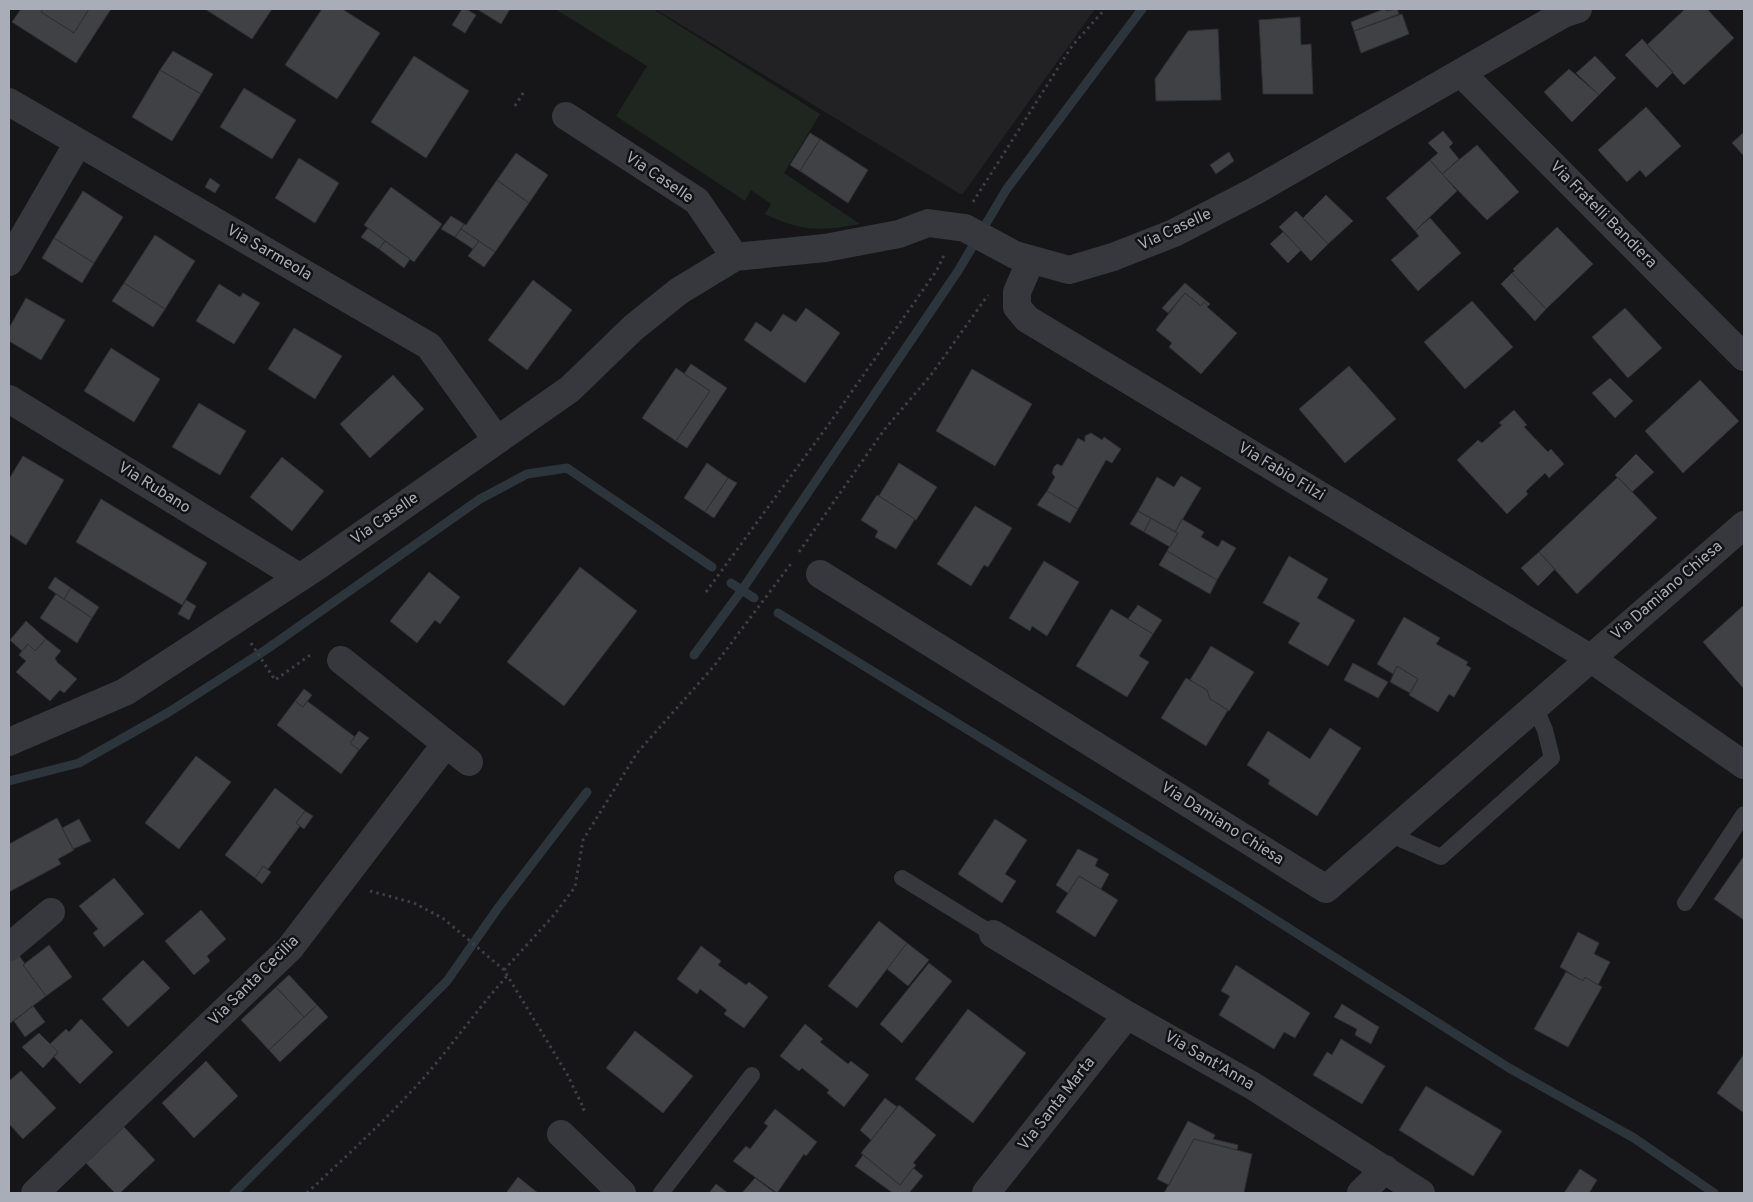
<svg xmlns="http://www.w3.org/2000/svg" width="1753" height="1202" viewBox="0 0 1753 1202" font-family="Overpass,sans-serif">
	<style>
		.built { fill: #222225 }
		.green { fill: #1e261f }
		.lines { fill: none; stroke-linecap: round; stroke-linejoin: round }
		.stream { stroke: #2c353c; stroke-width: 9 }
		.building { fill: #404145; stroke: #303034 }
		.path { stroke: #3d3f44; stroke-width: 3; stroke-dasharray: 2.5 4; stroke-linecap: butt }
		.lane { stroke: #37383d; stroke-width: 16 }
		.street { stroke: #37383d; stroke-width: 28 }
		.labels { text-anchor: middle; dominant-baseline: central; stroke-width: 5; stroke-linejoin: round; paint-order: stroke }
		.street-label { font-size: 16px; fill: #a8adb8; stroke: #111113 }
	</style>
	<rect width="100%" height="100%" fill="#161618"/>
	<path class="built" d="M655,9h440l-133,186z"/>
	<path class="green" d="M555,9h98l167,105 -36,59 76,51c-39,7 -59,8 -95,-10l6,-10 -20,-14 -6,11 -129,-85 31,-50z"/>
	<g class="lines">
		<path class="stream" d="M731,583l23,15
			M778,613l460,283 271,172 125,70 80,55
			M694,655l48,-65 216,-319 48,-81 136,-181
			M9,781l70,-18 90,-51 98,-63 213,-150 47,-25 40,-6 145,99
			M234,1193l213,-212 51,-73 89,-116"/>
	</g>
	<path class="building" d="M21,9h22l-2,3 33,21 15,-24h22l-35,54 -64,-41z
		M43,9h46l-15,24 -33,-21z
		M205,9h67l-20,30z
		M322,9h20l38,24 -43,66 -52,-34z
		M462,9h4l10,6 -11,18 -13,-8z
		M477,9h33l-9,15z
		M1384,9l3,2 10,-2 2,5 -45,17 -3,-9z
		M1685,9h22l27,29 -50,47 -37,-40z
		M1402,14l7,20 -48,19 -7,-22z
		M1300,17l1,28 10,-1 2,50h-50l-4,-74z
		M1218,29l3,71 -65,1 -1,-22 33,-48z
		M1642,39l31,33 -16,16 -32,-33z
		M173,51l40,23 -12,20 -41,-24z
		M414,56l55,35 -43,67 -55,-36z
		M1595,56l21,22 -17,17 -23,-22z
		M1569,69l30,26 -27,27 -28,-30z
		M160,70l41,24 -29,47 -40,-24z
		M244,88l52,32 -24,39 -52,-32z
		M1646,107l35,39 -35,31 -6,-7 -13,12 -29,-32z
		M1443,131l10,12 -4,4 10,12 -17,15 -12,-14 8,-7 -10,-10z
		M1744,132v24l-12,-13z
		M810,133l10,6 -20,32 -10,-6z
		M820,139l48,31 -20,33 -48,-32z
		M1477,145l42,47 -32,28 -45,-46z
		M1229,152l5,9 -18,13 -6,-9z
		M516,153l32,22 -19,28 -32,-23z
		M299,158l40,25 -24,40 -40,-25z
		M1430,160l27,31 -42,40 -29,-33z
		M210,178l10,7 -5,8 -10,-6z
		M497,180l32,23 -34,49 -34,-23 3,-5 2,1z
		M391,187l51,37 -28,38 -50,-37z
		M83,191l40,26 -29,46 -40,-25z
		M1326,195l27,26 -25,23 -25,-26z
		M1296,211l32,33 -17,17 -32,-34z
		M451,216l13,8 -9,13 -14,-8z
		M1430,218l31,35 -43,38 -27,-31 28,-24 -4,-5z
		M1557,227l36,37 -47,45 -34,-36 3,-2 -2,-2z
		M368,228l17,13 -6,8 -18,-12z
		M461,229l18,12 -6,8 -18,-12z
		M1283,232l18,18 -13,13 -18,-19z
		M155,235l40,26 -30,48 -41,-26z
		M54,238l40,25 -12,20 -40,-25z
		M385,241l25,18 -6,9 -25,-19z
		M479,241l16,11 -11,15 -16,-11z
		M1512,273l34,36 -11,12 -34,-37z
		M533,280l39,30 -45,60 -39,-30z
		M124,283l41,26 -12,18 -41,-26z
		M1185,283l25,21 -2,2 -4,-4 -3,4 -16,-13 -17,20 -6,-5z
		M219,284l21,13 3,-4 17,10 -26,41 -38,-23z
		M1185,293l16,13 3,-4 4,4 -1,1 30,26 -36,41 -32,-27 3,-4 -16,-13z
		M26,298l39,22 -24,40 -32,-19v-13z
		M1472,301l41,46 -48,42 -41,-47z
		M806,308l34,25 -35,50 -61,-43 12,-18 15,10 12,-18 13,8z
		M1625,308l37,40 -34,30 -36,-41z
		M294,328l48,28 -27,43 -47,-30z
		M111,348l49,31 -26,43 -50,-31z
		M691,364l36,24 -40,60 -11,-7 34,-50 -26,-17z
		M1349,366l47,53 -51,44 -46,-54z
		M676,368l34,23 -34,50 -34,-23z
		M972,369l60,35 -37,62 -59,-35z
		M393,375l31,34 -54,49 -30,-34z
		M1610,378l23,23 -18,17 -23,-25z
		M1700,380l39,41 -56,52 -38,-42z
		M199,403l47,28 -26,44 -48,-28z
		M1514,410l13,15 -3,2 24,25 3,-3 13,15 -15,14 -4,-5 -19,18 2,3 -21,20 -50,-54 21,-20 4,3 20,-18 -3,-2z
		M1091,433l11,7 2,-3 17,12 -9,14 -6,-3 -28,49 -31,-18 8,-14 -3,-4 2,-6 3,-3 5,2 16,-28 7,4v-6z
		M1636,454l18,18 -22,20 -17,-17z
		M23,456l41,24 -38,65 -17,-11v-55z
		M282,457l42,34 -32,40 -42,-34z
		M707,463l21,15 -23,34 -21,-14z
		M899,463l38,24 -21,33 -37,-24z
		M1181,476l20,12 -26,44 -37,-21 19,-34 17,10z
		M1618,477l39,41 -80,76 -38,-42z
		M728,478l9,5 -23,35 -9,-6z
		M1047,491l31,18 -8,14 -33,-18z
		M877,495l38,24 -19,30 -21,-12 3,-6 -17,-11z
		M101,499l106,64 -25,42 -106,-63z
		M975,506l37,22 -24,39 -4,-2 -13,21 -34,-22z
		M1138,511l13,7 -7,14 -14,-8z
		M1151,518l27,15 -8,14 -26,-15z
		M1182,519l22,13 -3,5 17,10 4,-7 14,8 -19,32 -50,-29 11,-18 -3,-1z
		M1167,551l50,29 -7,14 -51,-29z
		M1539,552l16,17 -17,17 -17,-18z
		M1289,556l39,23 -11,19 38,22 -27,46 -40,-23 12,-20 -37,-20z
		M1044,561l35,21 -32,54 -15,-10 -2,5 -21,-13z
		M580,567l57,44 -73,95 -57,-44z
		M429,572l31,25 -20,27 -5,-4 -18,23 -27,-22z
		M55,577l16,11 -7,11 -16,-11z
		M71,588l28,19 -7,11 -28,-19z
		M56,594l36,24 -15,25 -37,-25z
		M186,600l10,6 -7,14 -11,-6z
		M1138,605l24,15 -9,14 -25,-15z
		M1744,605v84l-41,-47z
		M1111,609l42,25 -14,22 10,6 -22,35 -51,-31z
		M1404,617l36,21 -4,6 32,18 -2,3 5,3 -17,29 -5,-3 -11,18 -29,-17 9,-16 -21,-13 -4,8 -16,-10z
		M26,621l20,18 -11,12 -7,-7 -6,7 -12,-11z
		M46,639l15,12 -6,7 2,4 20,17 -13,14 -4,-3 -10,11 -34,-29 10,-11 -7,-6 3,-4 6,-7 7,7z
		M1211,646l43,26 -25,39 -19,-12 -3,-9 -17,-10z
		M1353,663l35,19 -10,16 -34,-18z
		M1397,666l21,13 -8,14 -20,-11z
		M1186,678l21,12 3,9 18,11 -22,36 -45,-28z
		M304,689l8,6 -9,12 -8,-6z
		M295,701l8,6 4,-6 48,36 -5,6 9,7 -18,24 -64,-49z
		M1330,728l31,20 -44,68 -49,-32 2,-4 -23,-15 21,-34 42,28z
		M359,731l10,7 -10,12 -9,-7z
		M196,756l35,26 -52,67 -34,-26z
		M275,788l30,23 -9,12 4,3 -32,43 -5,-3 -8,12 -30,-23z
		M305,811l8,5 -9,13 -8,-6z
		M57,818l17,32 -16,9 3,5 -52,28v-48z
		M79,819l12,22 -18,8 -11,-21z
		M995,819l32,21 -22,34 11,7 -14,22 -44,-29z
		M1078,849l20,10 -3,7 14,8 -8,15 -22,-13 -11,17 -12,-8z
		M1744,856v64l-30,-21z
		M263,866l8,6 -9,12 -7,-6z
		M1079,876l39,24 -23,37 -39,-25z
		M114,878l30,36 -40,33 -11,-14 5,-4 -19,-23z
		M201,910l25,29 -19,17 3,5 -16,14 -29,-34z
		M879,921l28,22 -50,65 -29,-22z
		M1578,932l21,11 -5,11 16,8 -12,23 -13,-8 -2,4 -23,-14z
		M907,943l22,17 -21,26 -21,-17z
		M49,945l23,32 -26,19 -23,-31z
		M701,946l20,15 -3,4 28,20 3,-3 19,15 -24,31 -20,-14 3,-4 -27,-21 -3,5 -20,-15z
		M18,954l7,10 -2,1 23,31 -37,28v-63z
		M143,960l27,28 -42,39 -26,-28z
		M929,963l23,18 -50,62 -22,-19z
		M1236,965l74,48 -15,25 -11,-6 -10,17 -55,-34 11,-19 -9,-5z
		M1566,972l17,9 2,-4 17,10 -34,60 -34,-18z
		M289,975l28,30 -13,12 -28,-30z
		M276,987l28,30 -35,33 -28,-30z
		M1342,1004l37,23 -8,17 -16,-9 2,-6 -23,-12z
		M317,1005l11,12 -48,45 -11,-12z
		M33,1006l12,16 -20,15 -11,-16z
		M968,1009l58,44 -53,70 -58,-44z
		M81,1019l32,33 -33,32 -26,-27 4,-5 -8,-8 16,-15 3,3z
		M805,1024l18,15 -3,3 28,22 3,-3 18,14 -25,32 -17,-14 2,-3 -27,-22 -3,3 -19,-15z
		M635,1031l58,45 -30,37 -57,-45z
		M39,1033l19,19 -15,16 -21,-21z
		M1341,1039l44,27 -23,38 -49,-29 14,-23 5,3z
		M1744,1054v59l-27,-20z
		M206,1061l32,35 -44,42 -32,-35z
		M21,1071l35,37 -33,31 -14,-15v-43z
		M1426,1086l76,45 -29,45 -74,-46z
		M885,1098l12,9 -26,33 -11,-10z
		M899,1105l37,30 -23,28 3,2 -16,20 -39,-32z
		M775,1109l42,33 -11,14 -2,-2 -27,39 -44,-32 13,-15 4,3 18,-23 -4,-3z
		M1188,1121l27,14 -2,4 25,6 -1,5 -43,-11 -25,46 -12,-6z
		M124,1127l31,33 -35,33h-5l-29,-30z
		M1194,1139l58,15 -8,38 2,1h-82z
		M863,1155l37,30 13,-17 10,8 -14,17h-16l-38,-27z
		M1580,1169l17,11 -8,13h-25z
		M518,1177l20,16h-32z
		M755,1178l20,15h-33z
		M716,1184l12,9h-19z"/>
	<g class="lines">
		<path class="path" d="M515,106l10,-16
			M973,202l99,-156 33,-37
			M799,552l85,-122 47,-55 57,-80
			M706,592l128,-175 103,-147 8,-17
			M251,643l24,37 38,-27
			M370,891l44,12 30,16 60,51 63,104 17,35 -4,3
			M504,970l50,-55 21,-28 8,-47 54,-87 77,-87 79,-105
			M307,1193c33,-31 68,-63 99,-96 37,-38 66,-82 101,-121"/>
		<path class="lane" d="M1389,834l52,23 111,-99 -7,-28 -10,-23
			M902,878l91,56
			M1685,903l59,-89
			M661,1193l91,-118"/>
		<path class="street" d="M1461,73l283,284
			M9,102l420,244 68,94
			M566,116l131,85 38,56
			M1031,260l-14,32v15l10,12 563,339 154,107
			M9,262l69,-119
			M9,399l290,178
			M820,574l506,315 418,-364
			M341,660l128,102
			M9,742l116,-50 191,-125 254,-178 63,-61 46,-37 56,-34 90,-9 74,-14 29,-11 37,5 50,27 54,15 44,-13 61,-24 81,-42 308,-177 15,-5
			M993,934l134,81 126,71 168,107
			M9,947l42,-35
			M561,1134l61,59
			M35,1193l255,-245 155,-203
			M986,1193l141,-178
			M1361,1193l24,-24"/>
	</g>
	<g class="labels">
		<g class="street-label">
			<text transform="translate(659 178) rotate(34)">Via Caselle</text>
			<text transform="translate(1603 215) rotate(45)">Via Fratelli Bandiera</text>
			<text transform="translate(1175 230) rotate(-25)">Via Caselle</text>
			<text transform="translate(269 253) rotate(30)">Via Sarmeola</text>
			<text transform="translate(1281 472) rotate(31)">Via Fabio Filzi</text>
			<text transform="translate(154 488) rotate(32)">Via Rubano</text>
			<text transform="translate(385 519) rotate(-35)">Via Caselle</text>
			<text transform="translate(1667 591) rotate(-41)">Via Damiano Chiesa</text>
			<text transform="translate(1222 824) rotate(32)">Via Damiano Chiesa</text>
			<text transform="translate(254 981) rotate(-45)">Via Santa Cecilia</text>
			<text transform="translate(1209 1061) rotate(30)">Via Sant'Anna</text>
			<text transform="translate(1057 1104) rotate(-52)">Via Santa Marta</text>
		</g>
	</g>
	<rect width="1753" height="1202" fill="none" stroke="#a8adb8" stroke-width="20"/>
</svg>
